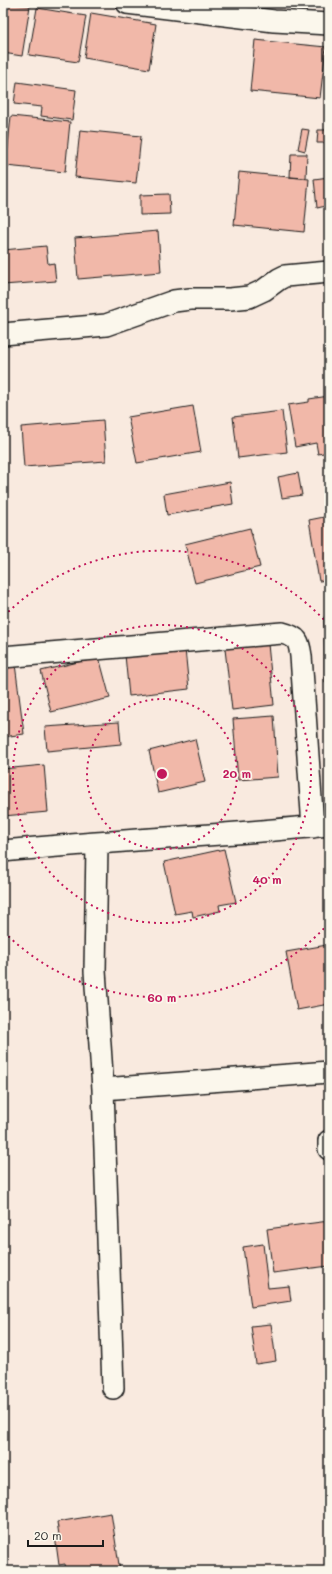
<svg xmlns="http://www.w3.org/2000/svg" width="332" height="1574" viewBox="0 0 332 1574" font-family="Mali,sans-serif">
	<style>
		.building { fill: #f1b8a9; stroke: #1c1c1c }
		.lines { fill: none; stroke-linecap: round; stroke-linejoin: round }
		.street-casing { stroke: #1c1c1c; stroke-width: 24 }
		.street { stroke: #fbf7ec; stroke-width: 21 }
		.ring { fill: none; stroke: #c2185b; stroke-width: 2; stroke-dasharray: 2 4 }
		.centre { fill: #c2185b; stroke: #fbf7ec; stroke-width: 2 }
		.ring-label { font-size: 12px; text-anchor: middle; font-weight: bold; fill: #c2185b; stroke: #fbf7ec; stroke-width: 3.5; stroke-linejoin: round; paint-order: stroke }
	</style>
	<rect width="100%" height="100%" fill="#f9eadf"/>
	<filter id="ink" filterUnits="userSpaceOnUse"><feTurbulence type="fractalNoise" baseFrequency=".025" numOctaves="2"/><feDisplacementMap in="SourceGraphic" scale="8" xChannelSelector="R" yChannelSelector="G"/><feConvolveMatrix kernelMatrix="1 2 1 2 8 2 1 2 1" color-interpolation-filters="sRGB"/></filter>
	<g filter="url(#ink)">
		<path class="building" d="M3,3l27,3 -8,50 -19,-3z
			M37,8l49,8 -8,46 -49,-7z
			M91,13l65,11 -7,45 -65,-11z
			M255,40l71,7 -6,51 -70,-7z
			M17,82l59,8 -4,30 -31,-4 1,-9 -28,-3z
			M3,115h3l-3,32z
			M11,116l59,6 -5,50 -59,-6z
			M302,129l7,1 -4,21 -7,-2z
			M80,130l61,6 -5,47 -61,-6z
			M318,130h11v13h-12z
			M291,154h16l-1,24 -16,-1z
			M239,172l70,7 -5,53 -70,-7z
			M329,177v50l-3,-21 -9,2 -3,-29z
			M169,194l1,20 -30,1v-20z
			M158,231l3,41 -83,7 -3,-41z
			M46,246l2,18 6,-1 2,18 -53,4v-35z
			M329,396v56l-11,2 -2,-11 -21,4 -7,-42 21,-3v-3z
			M193,406l8,46 -64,11 -9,-46z
			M282,411l5,41 -49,6 -5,-41z
			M103,420l3,41 -82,6 -3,-40z
			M298,473l4,22 -20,3 -4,-21z
			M230,482l3,22 -66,11 -3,-21z
			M329,516v64l-10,1 -10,-61z
			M250,528l10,39 -65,16 -10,-39z
			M324,617h5v65h-4z
			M268,644l6,61 -42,5 -7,-61z
			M185,649l4,40 -60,7 -4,-41z
			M99,657l11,41 -59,14 -10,-41z
			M15,664l9,70 -21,3v-72z
			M274,716l4,61 -40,3 -5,-61z
			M119,722l2,22 -74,7 -2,-24z
			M195,739l10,43 -47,11 -9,-42z
			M44,765l4,47 -45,4v-47z
			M224,849l12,53 -17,3 1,6 -27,6 -1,-6 -17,3 -11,-52z
			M327,945l2,9v50l-32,6 -11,-58z
			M329,1221v45l-56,7 -6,-44z
			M263,1244l5,44 21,-2 2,15 -40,6 -8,-60z
			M271,1324l5,37 -20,3 -5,-38z
			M111,1513l9,58h-54l-1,-7 -6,1 -4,-29 4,-1 -2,-13z"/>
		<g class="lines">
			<defs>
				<path id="street" d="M127,3l147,18 55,3
					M3,334l103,-9 68,-24 16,-2h40l19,-2 15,-7 15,-11 6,-3 44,-4
					M3,657l279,-24c16,4 17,8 19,23l12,171
					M97,844l-2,127 8,118 10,299
					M3,851c108,-11 217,-15 326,-26
					M103,1089l226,-17
					M329,1141v8"/>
			</defs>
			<use href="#street" class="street-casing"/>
			<use href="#street" class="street"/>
		</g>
	</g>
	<g class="ring">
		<circle cx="162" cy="774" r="75"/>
		<circle cx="162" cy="774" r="149"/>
		<path d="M328 924A224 224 0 0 1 4 932M4 616A224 224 0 0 1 328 624"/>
	</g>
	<circle cx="162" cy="774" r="6" class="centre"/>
	<g class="ring-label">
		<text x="237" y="778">20 m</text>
		<text x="267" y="884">40 m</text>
		<text x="162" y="1002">60 m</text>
	</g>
	<rect width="332" height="1574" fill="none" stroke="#fbf7ec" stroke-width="16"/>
	<rect x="8" y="8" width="316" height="1558" fill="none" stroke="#1c1c1c" stroke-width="1.5" filter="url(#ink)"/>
	<path d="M28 1540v6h75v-6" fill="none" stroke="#1c1c1c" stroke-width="2"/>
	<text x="34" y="1540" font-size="12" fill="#1c1c1c" stroke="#fbf7ec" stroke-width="3" paint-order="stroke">20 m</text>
</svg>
